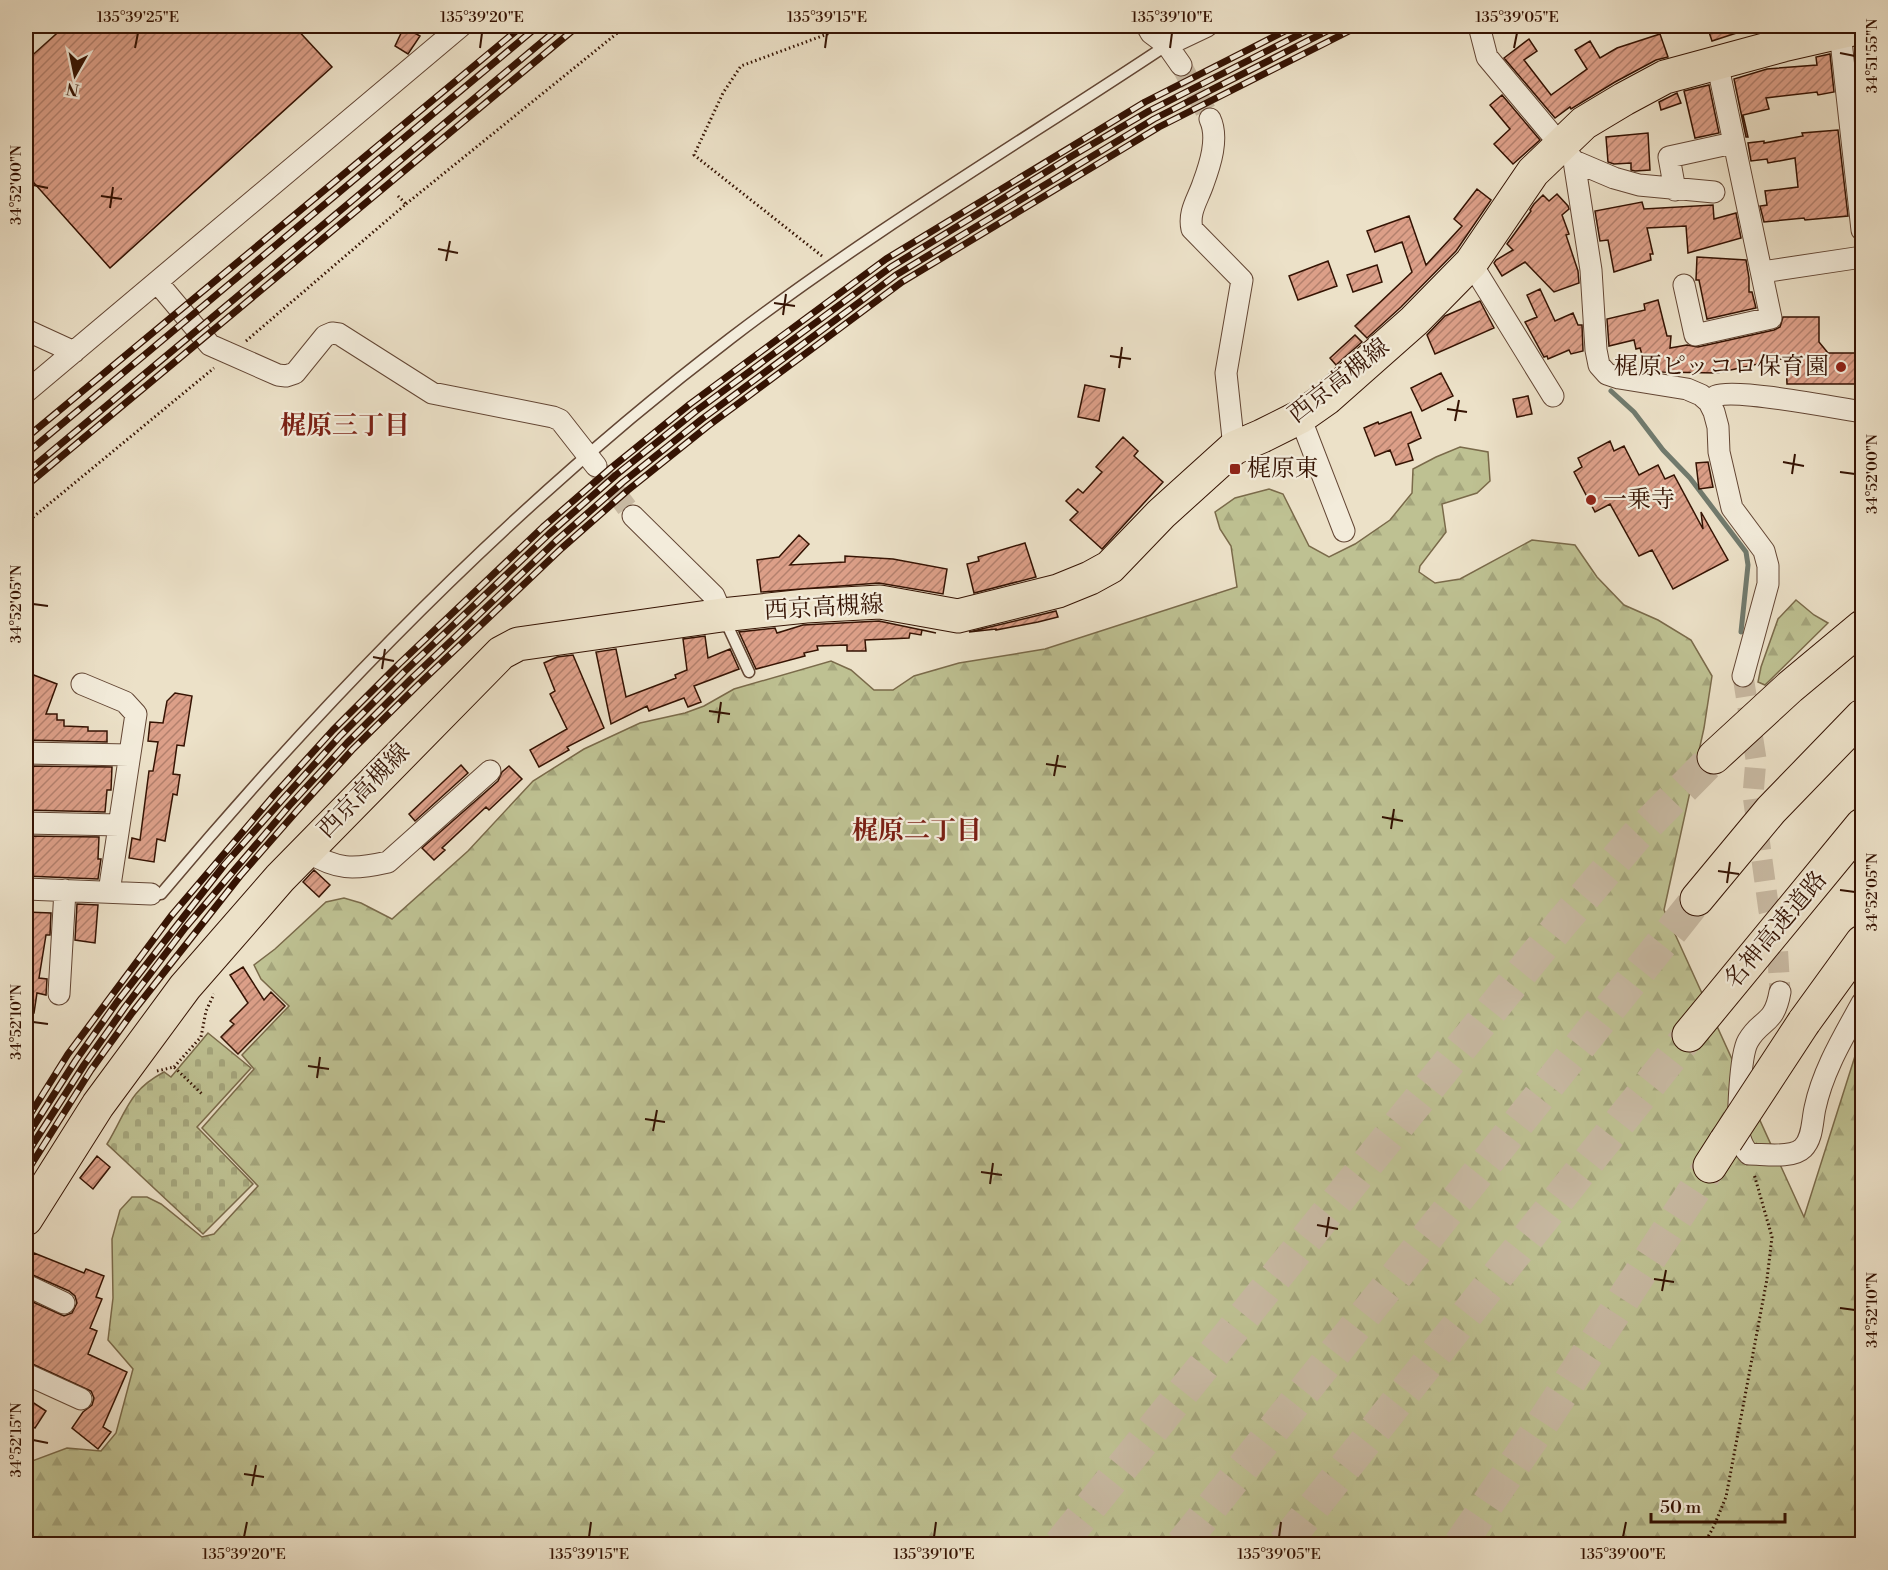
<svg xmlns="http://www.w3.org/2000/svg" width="1888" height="1570" viewBox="0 0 1888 1570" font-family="'Libre Bodoni','Noto Serif JP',serif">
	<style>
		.forest { fill: url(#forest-firs); stroke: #7a6a4a; stroke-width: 1.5 }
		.cemetery { fill: url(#cemetery-stones); stroke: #7a6a4a; stroke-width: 1.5 }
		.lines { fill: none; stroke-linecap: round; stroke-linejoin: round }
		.stream { stroke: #717a6d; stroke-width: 5 }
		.building { fill: url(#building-hatch); stroke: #351303; stroke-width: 1.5 }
		.street-tunnel { stroke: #c7b8a1; stroke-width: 21; stroke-dasharray: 21 10; stroke-linecap: butt }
		.highway-tunnel { stroke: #c7b8a1; stroke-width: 33; stroke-dasharray: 33 16; stroke-linecap: butt }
		.lane-casing { stroke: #634634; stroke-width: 13 }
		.street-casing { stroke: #634634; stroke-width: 23 }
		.primary-casing { stroke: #351303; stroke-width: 35 }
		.highway-casing { stroke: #351303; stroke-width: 35 }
		.path { stroke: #351303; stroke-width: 3; stroke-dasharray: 1.5 3; stroke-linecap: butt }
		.lane { stroke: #f3ecdb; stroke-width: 10 }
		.street { stroke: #f3ecdb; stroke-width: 21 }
		.primary { stroke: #ece1c8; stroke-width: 33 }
		.highway { stroke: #ece1c8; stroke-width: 33 }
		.rail-casing { stroke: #351303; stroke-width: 7 }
		.rail { stroke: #f3ecdb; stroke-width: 4.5; stroke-dasharray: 14; stroke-linecap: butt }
		.highway-bridge-casing { stroke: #351303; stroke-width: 35; stroke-linecap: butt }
		.highway-bridge { stroke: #ece1c8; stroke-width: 33 }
		.ticks { fill: none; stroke: #351303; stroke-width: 2 }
		.poi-dot { fill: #8f2418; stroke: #f3ecdb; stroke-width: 2 }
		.labels { text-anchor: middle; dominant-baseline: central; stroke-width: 4.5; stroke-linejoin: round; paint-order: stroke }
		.poi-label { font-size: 24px; fill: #351303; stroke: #f3ecdb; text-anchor: start }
		.street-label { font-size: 24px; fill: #351303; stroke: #f3ecdb }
		.neighbourhood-label { font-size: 26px; font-weight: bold; fill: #7a1f14; stroke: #f3ecdb }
		.neatline { fill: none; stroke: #351303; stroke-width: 2 }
		.ticks-label { font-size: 15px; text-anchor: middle; fill: #351303 }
	</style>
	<defs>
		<pattern id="forest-firs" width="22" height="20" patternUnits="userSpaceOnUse" patternTransform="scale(1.5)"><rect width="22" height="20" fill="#bec192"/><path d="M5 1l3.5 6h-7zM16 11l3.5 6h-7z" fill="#a4a57c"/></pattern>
		<pattern id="cemetery-stones" width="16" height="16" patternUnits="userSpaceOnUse" patternTransform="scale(1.5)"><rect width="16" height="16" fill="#bec192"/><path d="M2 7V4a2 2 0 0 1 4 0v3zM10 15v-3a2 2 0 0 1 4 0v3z" fill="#a4a57c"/></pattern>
		<pattern id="building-hatch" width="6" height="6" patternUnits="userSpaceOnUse" patternTransform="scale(1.5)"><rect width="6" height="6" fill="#dc9f88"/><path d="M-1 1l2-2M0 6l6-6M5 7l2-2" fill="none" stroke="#b3806d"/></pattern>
	</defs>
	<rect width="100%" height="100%" fill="#ece1c8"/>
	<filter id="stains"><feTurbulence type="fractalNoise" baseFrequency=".00333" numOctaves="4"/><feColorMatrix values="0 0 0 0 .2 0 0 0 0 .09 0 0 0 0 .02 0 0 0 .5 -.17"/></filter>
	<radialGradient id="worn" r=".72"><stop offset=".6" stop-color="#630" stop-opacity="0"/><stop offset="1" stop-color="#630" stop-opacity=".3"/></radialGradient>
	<path class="forest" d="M1460,447l28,5 2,29 -13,12 -35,11 4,28 -26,34 -1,6 16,11 25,-4 72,-39 43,5 22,32 27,28 34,15 33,20 21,36 -8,52 -40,182 140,307 58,-183v510h-1836v-72l6,-11 35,-13 34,3 15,-18 17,-64 -25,-29 5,-42 -1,-59 8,-29 12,-13h15l14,7 41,33 12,-3 44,-48 -56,-58 52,-59 -12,-14 47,-49 -28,-27 -7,-14 21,-16 51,-47 18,-4 17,5 31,16 76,-68 65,-70 51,-32 56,-26 45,-10 19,-7 30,-17 97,-28 20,9 23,20h19l21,-14 45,-13 86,-14 192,-62 -6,-41 -11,-17 -5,-17 20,-14 34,-9 14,5 26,52 20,11 26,-13 35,-24 22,-27 1,-24 23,-12z
		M1796,600l18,15 14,8 -63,62 -7,-3 3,-15 17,-48z"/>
	<path class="cemetery" d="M208,1033l43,35 -54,59 56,57 -50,50 -96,-90c20,-33 21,-53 57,-72l7,5z"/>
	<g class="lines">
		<path class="stream" d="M1611,391l23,21 29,38 27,28 56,74 2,13 -7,67"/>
	</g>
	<path class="building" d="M65,26h229l38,41 -222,201 -84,-94v-113z
		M1707,26h45v2l-40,13z
		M404,27l16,9 -12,18 -13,-8z
		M1660,34l8,23 -12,3 -41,22 -44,27 -1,-2 -15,11 -51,-60 25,-19 8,12 -13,9 27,35 36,-26 -12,-19 15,-9 10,17 17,-10z
		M1830,54l4,38 -16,3 -1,-3 -51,6 3,11 -26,6 5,22h-2l-12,-58 33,-10 50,-4 -1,-8z
		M1863,56v32l-4,1 -3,-32z
		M1709,85l10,48 -24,5 -11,-47z
		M1677,93l4,10 -20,7 -2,-8z
		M1502,95l38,45 -27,24 -19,-20 16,-15 -20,-24z
		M1838,130l10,86 -43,4 -1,-2 -40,4 -4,-16 7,-1 -2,-14 33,-4 -3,-29 -27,5 -1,-4 -16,2 -3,-18 16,-2v2l39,-7 -1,-3z
		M1648,133l2,37 -15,1 -4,-1v-7l-17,1 -6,-2 -2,-25z
		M1477,189l14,11 -35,51 -55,56 -34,31 -12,-12 57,-54 -10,-30 -27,10 -8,-21 42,-15 17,49 36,-39 -8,-7z
		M1557,194l11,12 1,3 -7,6 7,19 -3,1 12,36 1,12 -25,9 -29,-30 -23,14 -8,-13 2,-3 17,-10 -6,-6 24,-33 -1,-1 4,-6 9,-9 6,6z
		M1642,202l2,7 69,-4 1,14 22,-6 5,25 -53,15 -2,-27 -39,2 6,26h-3l1,6 -37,12 -6,-32 -8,1 -5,-30z
		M1697,257l49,3 3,18v14h3l4,16 -49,11 -8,-39h-3z
		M1328,261l9,25 -39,14 -9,-24z
		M1377,265l5,17 -29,10 -6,-17z
		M1540,289l15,32 18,-8 5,12h4l1,26 -12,3 -2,-4 -21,9 -1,-3 -3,1 -19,-35 12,-5 -10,-22z
		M1658,300l9,36h4l-1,12 17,-3 11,2 76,-17 6,-3 3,-10h36v25l9,11h35v31h-76l-1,-26 -69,15 -57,-1 -4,-12 -11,4 -5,-16 -4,1 -2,-9 -25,6 -2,-27 38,-9 -1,-6z
		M1480,301l14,27 -59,26 -8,-19 18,-19z
		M1355,335l7,7 -26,23 -6,-7z
		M1441,373l12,23 -31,15 -11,-23z
		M1085,385l20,4 -6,32 -21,-4z
		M1528,396l4,18 -15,3 -4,-18z
		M1411,412l10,26 -13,6 5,16 -17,5 -6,-15 -15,6 -11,-28 14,-6 1,2z
		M1123,437l15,14 -4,5 29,26 -61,67 -32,-29 8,-8 -12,-11 12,-12 5,4 19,-21 -6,-5z
		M1610,441l4,10 10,-5 15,29 19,-10 7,14 9,-4 29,54 -2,-17 27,48 -55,29 -21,-39 -13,6 -29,-52 -15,8 -21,-40 8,-5 -4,-9z
		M1708,462l5,25 -14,2 -3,-26z
		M799,535l10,9 -19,21 55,-3v-6l48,3 54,10 -4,25 -64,-11 -118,9 -4,-32 22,-3z
		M1025,543l11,34 -62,16 -7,-29 12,-3 -1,-4z
		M1056,611l2,6 -20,5 -42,8v-1l-27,3z
		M879,621l57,12 -14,-3 -1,5 -11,-2 -1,5 -44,2 1,11h-19v-6l-30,1 1,4 -14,3 1,3 -49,13 -17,-37 36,-4 2,5 26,-8z
		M705,636l3,22 22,-9 9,20 -45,17 7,16 -13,5 -4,-9 -35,13 -2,-5 -36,18 -15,-72 20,-3 10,48 50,-19 -1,-3 12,-5 -4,-31z
		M573,655l31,73 -37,19 2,3 -30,17 -9,-17 37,-21 -17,-35 5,-3 -11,-28 13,-6z
		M26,672l31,12 -11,30h11v6h7v6l24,1v4h19v11l-81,-2z
		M175,693l17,3 -8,50 -7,-1 -4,29 7,1 -3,20 -4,-1 -8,47 -8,-2 -3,23 -25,-4 3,-20 8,2 9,-69h4l5,-29 -10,-1 2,-19 13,1 4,-22z
		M461,765l7,8 -53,48 -6,-7z
		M29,766l83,1 -1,23h-4l-2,22 -79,-2v-19h1z
		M509,766l13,13 -33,31 -3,-3 -44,41 3,2 -11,10 -12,-12 76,-67 4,-9z
		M26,836l73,1 -1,22h3l-3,20 -72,-3z
		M314,870l16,15 -11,12 -16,-15z
		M77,904l21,1 -3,38 -20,-3z
		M26,912l25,1 -1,22h-4l-7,43 8,1 -1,16 -9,-2 -3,20h-8z
		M243,967l21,33 7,-8 14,14 -47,48 -17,-17 13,-13 -4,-3 18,-18 -18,-28z
		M97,1156l13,11 -17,22 -13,-11z
		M34,1253l50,20 2,-4 18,7 -8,21 6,2 -12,29 7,3 -9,23 39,18 -24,55 8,5 -13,17 -26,-21 11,-16 9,-7 2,-7 -3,-7 -65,-30v-62l38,17 8,-3 5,-10 -2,-7 -6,-5 -43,-19z
		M26,1398l20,13 -11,17 -9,-6z"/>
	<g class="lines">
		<path class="street-tunnel" d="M1181,65l29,54
			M596,466l37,50
			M1743,676l13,83 -3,36 16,116 8,31 3,50"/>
		<path class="highway-tunnel" d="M1060,1544l500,-619 77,-90 77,-78
			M1182,1544l515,-645
			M1284,1544l405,-509
			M1460,1544l80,-117 170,-261"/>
		<defs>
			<path id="lane" d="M724,618l25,54
				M151,894h10c171,-204 359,-395 570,-556 139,-106 290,-196 436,-293"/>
			<path id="street" d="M1147,26l4,7 16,12 14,20
				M1479,26l8,31 87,104 17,109 5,80 3,15 8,9 12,4 68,11 14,6 8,7 5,10 4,15 1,25 13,56 32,43 4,15v18l-25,92
				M1840,32l22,198
				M1167,45l40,-19
				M1210,119c9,19 0,46 -7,65 -5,15 -15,28 -11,45l50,51 -16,93 8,75
				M1574,161l40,17 25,7 75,7
				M1675,190l-6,-33 64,-14
				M1471,263l82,133
				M1762,272l100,-15
				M157,282l53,63 68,30 8,1 9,-3 30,-37 7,-3 7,1 93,59 121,24 7,3 36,46
				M1684,285l11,50 76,-17 -54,-256
				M26,330l48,22
				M26,392l435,-366
				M1709,402c1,-1 5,-5 7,-6 19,-8 121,12 146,16
				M1300,417l44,114
				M633,516l81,80 8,19
				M82,684l43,18 11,12 -27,178
				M26,753l103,2
				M26,823l93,2
				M306,851c31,19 47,19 82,11l102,-91
				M26,889l125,5
				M1780,992c-6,34 -19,26 -32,49 -8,14 -11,80 -8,97 2,7 4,11 9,16 15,0 43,5 54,-6 10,-10 9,-27 12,-40 8,-38 29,-72 47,-105
				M59,994l6,-104
				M26,1285l38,18
				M26,1374l55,25"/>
			<path id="primary" d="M26,1219l72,-114 87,-118 95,-109 221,-225 17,-9 204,-29 84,-9 74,-4 78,14 100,-25 32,-13 20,-11 51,-53 73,-66 28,-12 38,-19 27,-19 87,-77 57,-58 62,-91 51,-49 40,-24 41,-22 118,-32 79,-18"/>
			<path id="highway" d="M1714,757l76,-70 72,-60
				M1697,899l74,-89 91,-94
				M1804,1022l58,-80
				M1689,1035l173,-210
				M1710,1166l16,-25"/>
		</defs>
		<use href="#lane" class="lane-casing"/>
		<use href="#street" class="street-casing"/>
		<use href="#primary" class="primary-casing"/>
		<use href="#highway" class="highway-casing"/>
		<path class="path" d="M406,204l220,-178
			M822,256l-128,-101 29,-62 18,-27 108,-40
			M246,341l160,-137 -10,-10
			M26,523l188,-155
			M174,1067l27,-30 5,-26 8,-17
			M157,1071l17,-4 29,28
			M1704,1544l10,-18 12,-29 41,-218 5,-42 -18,-63"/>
		<use href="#lane" class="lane"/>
		<use href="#street" class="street"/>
		<use href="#primary" class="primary"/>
		<use href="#highway" class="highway"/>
		<defs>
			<path id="rail" d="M26,438l496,-412
				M26,454l512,-428
				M26,473l535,-447
				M26,486l552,-460
				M26,1121l42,-67 103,-138 104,-122 58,-64 66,-66 144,-137 68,-59 79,-64 196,-145 259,-157 150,-76
				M26,1138l50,-78 41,-58 108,-138 57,-64 58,-64 65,-65 144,-137 67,-59 80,-64 195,-144 181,-111 77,-45 167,-85
				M26,1155l58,-90 41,-58 60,-79 104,-122 58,-63 65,-65 144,-137 67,-59 79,-63 194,-144 258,-156 183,-93
				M26,1173l65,-103 41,-57 108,-137 56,-64 57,-63 66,-65 143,-136 66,-58 80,-64 194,-144 257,-155 200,-101"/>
		</defs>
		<use href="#rail" class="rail-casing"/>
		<use href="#rail" class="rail"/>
		<defs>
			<path id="highway-bridge" d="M1726,1141l78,-119"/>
		</defs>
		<use href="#highway-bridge" class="highway-bridge-casing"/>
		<use href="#highway-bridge" class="highway-bridge"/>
	</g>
	<path class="ticks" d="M135,48l3,-15M480,48l2,-15M825,48l2,-15M1170,48l2,-15M1514,48l3,-15M1840,53l15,3M33,185l15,3M101,196l21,3M110,208l3,-21M438,249l20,4M446,261l4,-20M774,303l21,3M783,315l3,-21M1110,356l21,3M1119,368l3,-21M1447,409l20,3M1455,421l4,-21M1783,462l21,4M1840,472l15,2M1792,474l3,-20M33,604l15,2M373,657l21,4M382,669l3,-20M709,711l21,3M718,723l3,-21M1046,764l20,3M1054,776l4,-21M1382,817l21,4M1391,829l3,-20M1718,871l21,3M1727,883l3,-21M1840,890l15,2M33,1022l15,2M308,1066l21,3M317,1078l3,-21M645,1119l20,3M653,1131l4,-21M981,1172l21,3M990,1184l3,-21M1317,1225l21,4M1326,1237l3,-20M1654,1279l20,3M1662,1291l4,-21M1840,1308l15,2M33,1440l15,3M244,1474l20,3M252,1486l4,-21M244,1537l3,-15M589,1537l2,-15M934,1537l2,-15M1279,1537l2,-15M1623,1537l3,-15"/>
	<g class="poi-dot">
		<circle cx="1841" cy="367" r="6"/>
		<rect x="1229" y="463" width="12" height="12" rx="3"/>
		<circle cx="1591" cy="500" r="6"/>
	</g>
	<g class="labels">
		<g class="poi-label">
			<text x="1829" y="367" text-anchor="end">梶原ピッコロ保育園</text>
			<text x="1247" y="469">梶原東</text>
			<text x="1603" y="500">一乗寺</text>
		</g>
		<g class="street-label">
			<text transform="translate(1339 381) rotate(-38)">西京高槻線</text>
			<text transform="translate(824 608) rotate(-3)">西京高槻線</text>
			<text transform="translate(364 791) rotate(-46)">西京高槻線</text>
			<text transform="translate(1776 930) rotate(-50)">名神高速道路</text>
		</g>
		<g class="neighbourhood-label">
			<text x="345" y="426">梶原三丁目</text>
			<text x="917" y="831">梶原二丁目</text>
		</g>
	</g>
	<rect width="1888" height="1570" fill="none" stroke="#ece1c8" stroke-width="66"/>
	<g transform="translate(75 75) rotate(189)" stroke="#f3ecdb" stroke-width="4.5" paint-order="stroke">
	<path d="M0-4.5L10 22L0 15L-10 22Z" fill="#351303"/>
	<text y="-9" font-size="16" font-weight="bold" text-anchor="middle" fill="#351303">N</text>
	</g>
	<path d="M1651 1513v9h134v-9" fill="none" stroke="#351303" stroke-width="3"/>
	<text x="1660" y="1513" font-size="18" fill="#351303" stroke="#f3ecdb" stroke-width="4.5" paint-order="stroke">50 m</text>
	<rect x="33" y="33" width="1822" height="1504" class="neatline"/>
	<g class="ticks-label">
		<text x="138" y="22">135°39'25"E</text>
		<text x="482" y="22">135°39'20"E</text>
		<text x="827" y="22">135°39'15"E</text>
		<text x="1172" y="22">135°39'10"E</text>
		<text x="1517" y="22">135°39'05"E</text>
		<text transform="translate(1872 56) rotate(-90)" y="5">34°51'55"N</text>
		<text transform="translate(16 185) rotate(-90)" y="5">34°52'00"N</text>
		<text transform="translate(1872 474) rotate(-90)" y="5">34°52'00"N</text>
		<text transform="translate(16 604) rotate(-90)" y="5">34°52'05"N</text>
		<text transform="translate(1872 892) rotate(-90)" y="5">34°52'05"N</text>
		<text transform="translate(16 1022) rotate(-90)" y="5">34°52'10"N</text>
		<text transform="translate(1872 1310) rotate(-90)" y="5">34°52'10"N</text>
		<text transform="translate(16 1440) rotate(-90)" y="5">34°52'15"N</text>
		<text x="244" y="1559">135°39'20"E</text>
		<text x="589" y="1559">135°39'15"E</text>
		<text x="934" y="1559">135°39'10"E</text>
		<text x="1279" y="1559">135°39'05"E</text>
		<text x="1623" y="1559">135°39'00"E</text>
	</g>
	<rect width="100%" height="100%" filter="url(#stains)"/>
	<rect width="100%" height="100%" fill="url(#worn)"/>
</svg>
